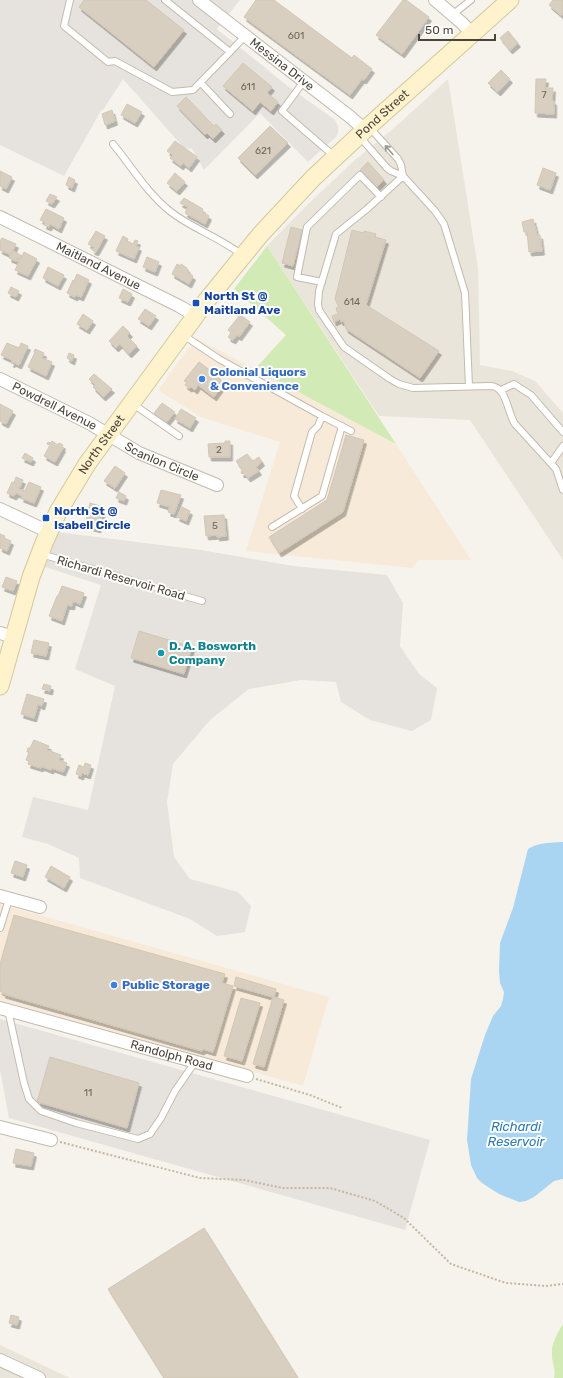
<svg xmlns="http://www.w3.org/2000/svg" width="563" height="1378" viewBox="0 0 563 1378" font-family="Rubik,sans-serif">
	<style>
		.residential { fill: #eae5da }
		.commercial { fill: #f7ead8 }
		.industrial { fill: #e6e2dd }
		.green { fill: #d2eab5 }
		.water { fill: #a9d4f2 }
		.building { fill: #d8cfc1; stroke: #d3c7b4; filter: url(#shadow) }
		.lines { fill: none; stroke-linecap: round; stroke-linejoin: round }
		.lane-casing { stroke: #c2bbae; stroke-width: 8 }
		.street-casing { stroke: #c2bbae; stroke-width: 14 }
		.secondary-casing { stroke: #d6c79b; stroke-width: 19 }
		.path { stroke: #c4b79f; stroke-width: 2; stroke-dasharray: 2 2; stroke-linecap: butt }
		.lane { stroke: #fff; stroke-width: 6 }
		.street { stroke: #fff; stroke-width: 12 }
		.secondary { stroke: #fff3cd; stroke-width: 17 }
		.oneway { stroke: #9c9892 }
		.transit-dot { fill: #1a4fb4; stroke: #fff; stroke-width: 1.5 }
		.shop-dot { fill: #3f7fe0; stroke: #fff; stroke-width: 1.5 }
		.culture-dot { fill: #0f9aa8; stroke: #fff; stroke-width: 1.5 }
		.labels { text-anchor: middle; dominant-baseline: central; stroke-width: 4; stroke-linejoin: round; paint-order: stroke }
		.number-label { font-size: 10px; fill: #6e675b }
		.street-label { font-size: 12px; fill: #4b4439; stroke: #fff }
		.transit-label { font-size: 12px; font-weight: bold; fill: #164399; stroke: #fff; text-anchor: start }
		.shop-label { font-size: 12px; font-weight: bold; fill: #366cbe; stroke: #fff; text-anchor: start }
		.culture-label { font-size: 12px; font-weight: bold; fill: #0d838f; stroke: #fff; text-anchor: start }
		.water-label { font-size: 13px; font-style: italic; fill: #2e7ab2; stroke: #fff }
	</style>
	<defs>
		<filter id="shadow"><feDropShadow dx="2.5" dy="4" stdDeviation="0" flood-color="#0004"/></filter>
	</defs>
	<rect width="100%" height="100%" fill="#f6f3ec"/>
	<path class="residential" d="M448,79l30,189 2,97 32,6 23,10 28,32v147l-93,-140 -91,-4 -112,-170 40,-41 48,-45 39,-32z
		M0,1345l70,33h-70z"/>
	<path class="commercial" d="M196,338l200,106 75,116h-53l-5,8 -167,-17 34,-109 -79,-25 -43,-27z
		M0,904l329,93 -26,89 -303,-86z"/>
	<path class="industrial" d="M0,0h240l-23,29 72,58 46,33 3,6v7l-2,4 -28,25 -48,-49 -56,57 -12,-21 -8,-1 -61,-69 -20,31 -1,-1 -38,67 -64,-31z
		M56,532l145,18 92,16 94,9 16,28 -3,43 19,28 18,14 -6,32 -19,11 -42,-11 -29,-18 -5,-20 -35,-2 -52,9 -39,31 -37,44 -6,38 7,55 16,22 48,13 13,14 -6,26 -28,4 -27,-17 -110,-41 -1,-20 -31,-14 -26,-7 11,-40 55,13 27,-124 -40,-17 26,-84 -59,-19z
		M0,1019l430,121 -25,90 -396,-112 -9,-48z"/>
	<path class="green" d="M267,246l129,198 -141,-75 31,-34 -52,-46z
		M563,1324v54h-9c2,-9 -2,-14 -2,-23 -1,-11 5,-21 11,-31z"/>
	<path class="water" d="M563,842v337l-9,2 -20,16 -8,4 -7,1 -20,-8 -17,-11 -5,-5 -6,-13 -4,-25 4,-61 14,-44 8,-19 8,-10 2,-7 1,-7 -4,-9 -1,-12 1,-28 13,-35 15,-59c11,-7 23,-6 35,-7z"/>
	<path class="building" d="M84,0h62l38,30 -30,37 -75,-60z
		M256,0h18l78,58 2,-3 18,14 -8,11 -2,-1 -12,16 -106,-78z
		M403,0h3l23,17 -27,37 -26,-19z
		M553,0h10v14l-2,1 -12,-10z
		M508,31l10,12 -8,7 -10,-12z
		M243,63l29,24 -5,6 11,9 -7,9 -11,-9 -7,9 -30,-25z
		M501,70l9,9 -12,13 -10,-9z
		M536,79h10l-1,9h8l-1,13h2v13l-19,-1z
		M186,97l28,29 2,-2 6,6 -9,9 -6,-6 -2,2 -28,-29z
		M127,104l15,8 -7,11 -14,-8z
		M112,110l3,11 -10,4 -3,-11z
		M270,126l18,17 -33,32 -17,-17z
		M175,141l22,16 -8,11 -6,-5 -2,3 -11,-8 3,-3 -6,-4z
		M368,162l16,18 -8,8 -16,-18z
		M543,168l13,5 -6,17 -13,-5z
		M0,171l12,6 -6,12 -6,-3z
		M175,173l10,9 -8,9 -10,-8z
		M69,177l6,3 -3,8 -6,-3z
		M50,194l7,3 -5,7 -6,-3z
		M184,198l19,11 -1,2 7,5 -4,8 -20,-11 3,-6 -8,-4z
		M46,209l18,9 -5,11 -9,-5 -1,3 -5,-2 1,-3 -5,-2z
		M533,219l4,16h3l2,16 -13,1 -2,-20h-3l-2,-10z
		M291,227l11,3 -9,36 -11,-3z
		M352,230l12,3v-2l12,3 -1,3 11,3 -20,65 73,46 -19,27 -74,-49 -2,-8 -3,1 -1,-3 -6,3 -2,-6 6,-2 -2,-6 3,-1 -4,-8z
		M96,231l9,5 -9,16 -4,-2 2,-3 -6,-3z
		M123,236l5,3 -1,2 6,3 2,-4 3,1 -2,5 3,1 -5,12 -18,-8z
		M2,238l14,6 -5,11 -11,-5v-9z
		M13,251l9,5 -2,4 -3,-2 -1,3 -7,-3z
		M24,252l13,7 -9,17 -13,-6 4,-8 -3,-1 1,-3 3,2z
		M147,257l12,5 -4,10 -12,-5z
		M177,264l3,2 1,-2 6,4v1l2,2 -1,2 5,3 -4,8 -17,-10z
		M48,267l16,8 -6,11 -15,-8z
		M77,274l12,6 -8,17 -5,-2 -1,2 -8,-4 6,-13 1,1z
		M11,287l8,4 -3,6 -8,-4z
		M123,289l9,5 -4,8 -9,-4z
		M145,309l11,7 -7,10 -11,-7z
		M83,314l10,7 -6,9 -10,-6z
		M240,315l10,7 -11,15 -2,-2 -4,5 -5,-3 3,-4 -3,-3z
		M123,326l7,7 -3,3 10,10 -8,8 -9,-10 -4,4 -7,-7z
		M7,343l12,5 2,-5 7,3 -9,19 -6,-3 -1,2 -1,-1 1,-3 -11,-5z
		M35,349l9,4 -2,5 10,4 -6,14 -18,-9 7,-15h-1z
		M69,353l5,2 -2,6 -5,-3z
		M199,362l19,14 -1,2 7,5 -10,14 -16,-12 -3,5 -4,-3 -2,1 -4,-3 2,-3 -3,-1z
		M94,374l18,15 -9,8 -10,-10 2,-2 -6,-6z
		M162,403l13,9 -9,11 -6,-5 -1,2 -4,-2 2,-2 -3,-3z
		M0,404l13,7 -7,13 -6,-3z
		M181,409l15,9 -6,10 -15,-9z
		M346,435l18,5 -21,72 -64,41 -10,-16 58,-37z
		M52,441l6,4 1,-2 4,2 -1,2 1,1 -8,14 -11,-6 6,-11 -3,-1 1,-2 3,1z
		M225,441h5v16h-21l-1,-13 17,-1z
		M25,453l8,5 -2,4 -9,-4z
		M247,454l6,7 6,-4 3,5 -6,5 3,4 -11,7 -4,-5 -2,1 -1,-2 2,-1 -7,-10z
		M115,466l10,7 -10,15 -11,-7z
		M16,477l7,3 -4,9 6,2 4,-9 12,5 -7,16 -13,-5 1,-2 -6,-3 -2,3 -7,-3 5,-11 2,1z
		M161,490l20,5 -7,19 -6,-2 2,-5 -13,-4z
		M119,492l7,4 -2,5 -8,-3z
		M90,503l14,4 -6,22 -13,-4z
		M182,507l8,4 -4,10 -9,-4z
		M224,515l2,21 -9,1v-2l-11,1 -2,-20z
		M0,534l5,2 -1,2 7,3 -4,10 -7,-3z
		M6,577l11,4 -4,10 -11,-4z
		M62,586l22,7 -4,11 -7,-3 -1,5 -5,-1 -5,16 -13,-5 8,-20h1z
		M139,631l53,16 -8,27 -53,-16z
		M34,640l15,3 -3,13 -15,-3z
		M44,684l7,2 -1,5 -8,-2z
		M27,694l17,5 -2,7 -4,-2 -4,14 -13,-4z
		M34,740l15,6 -2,4 14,5 -2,5 8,3 -4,9 -11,-4 -1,2 -10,-4v2l-13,-4 1,-3 -3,-1 3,-8h-2l1,-4h2z
		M85,763l6,2 -3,10 -6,-2 -1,3 -5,-2 3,-9 5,2z
		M15,861l12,4 -4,12 -12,-4z
		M51,866l19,11 -6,11 -19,-11z
		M14,915l211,59 -3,9 11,3 -20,66 -10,-3 -1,2 -199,-57v-2l-3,-1v-27z
		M236,977l40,12 -2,8 10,3 -20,67 -11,-3 20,-67 -39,-11z
		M241,998l19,5 -18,58 -18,-5z
		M50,1057l89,26 -12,45 -90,-26z
		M16,1149l18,4 -3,13 -18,-3z
		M204,1228l94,150h-134l-56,-89z
		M11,1315l8,2 -2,8 -8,-2z"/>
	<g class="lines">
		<defs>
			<path id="lane" d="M70,0l-6,26 44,36 7,-1 57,31 21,-2 37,-38
				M165,0l65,52 15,-16
				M452,15l19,-15
				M304,81l-22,30 52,45
				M201,83l29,31
				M370,128l28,31 3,6 2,11
				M360,137l27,31 4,3 12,5 32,35 9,13 21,69 4,93
				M113,144c19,23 34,49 58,68 22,17 50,26 71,43
				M403,176l-36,33 -31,25 -17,57 -1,13 1,6 25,37 46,32 9,5 14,4 77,-2c17,0 17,26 25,38l41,45 7,21
				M322,282l-25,-5 10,-50 53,-52 21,22
				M183,335l36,24 103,57 29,15
				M501,390l13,-6 17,11 32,37
				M133,404l46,32
				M551,463l12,-17
				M302,509l-8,-13 18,-64 6,-6 4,-10
				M272,527l50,-31 20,-70
				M41,554l161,47
				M0,928l9,-29
				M8,1010l16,73 5,16 12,12 35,12 62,16 12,-5 11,-16 14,-27 20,-29"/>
			<g id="street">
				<path id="s1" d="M199,0l150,116 16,14"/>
				<path d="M435,0l27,23 10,11"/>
				<path id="s2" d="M0,217l179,89 17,10"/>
				<path id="s3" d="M0,379l89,44 50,30 78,32"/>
				<path d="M0,509l49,23"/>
				<path d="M0,633l14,4"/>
				<path d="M0,896l40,11"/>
				<path id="s4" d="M0,1008l247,68"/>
				<path d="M0,1127l51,13"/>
				<path d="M0,1360l39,18"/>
			</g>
			<g id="secondary">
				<path id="s5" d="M0,686l31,-109 13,-34 14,-31 29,-48 120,-164 53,-65 53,-57 56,-52 141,-126"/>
			</g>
		</defs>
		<use href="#lane" class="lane-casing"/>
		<use href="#street" class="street-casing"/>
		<use href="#secondary" class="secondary-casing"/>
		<path class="path" d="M256,1079l54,16 32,13
			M60,1142l140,36 44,2 39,8h47l45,13 29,17 47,46 55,19 40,3 17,-2"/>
		<use href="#lane" class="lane"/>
		<use href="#street" class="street"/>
		<use href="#secondary" class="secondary"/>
	</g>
	<defs><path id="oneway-shaft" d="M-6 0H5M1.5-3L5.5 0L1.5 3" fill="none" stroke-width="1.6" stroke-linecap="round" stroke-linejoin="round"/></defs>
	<use class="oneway" href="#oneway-shaft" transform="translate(389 150) rotate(-131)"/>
	<g class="transit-dot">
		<rect x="192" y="299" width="8" height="8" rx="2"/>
		<rect x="42" y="514" width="8" height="8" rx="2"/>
	</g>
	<g class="shop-dot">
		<circle cx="202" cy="379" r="4"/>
		<circle cx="114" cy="985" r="4"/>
	</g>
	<circle class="culture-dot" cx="161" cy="653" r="4"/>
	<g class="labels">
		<g class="number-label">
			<text x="296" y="36">601</text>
			<text x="248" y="87">611</text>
			<text x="544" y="95">7</text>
			<text x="263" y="151">621</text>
			<text x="352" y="302">614</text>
			<text x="219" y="450">2</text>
			<text x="215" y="526">5</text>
			<text x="88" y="1093">11</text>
		</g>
		<g class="street-label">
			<text stroke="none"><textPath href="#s1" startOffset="105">Messina Drive</textPath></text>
			<text stroke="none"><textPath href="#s5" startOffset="699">Pond Street</textPath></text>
			<text stroke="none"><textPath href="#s2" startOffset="110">Maitland Avenue</textPath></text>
			<text stroke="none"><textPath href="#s3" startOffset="61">Powdrell Avenue</textPath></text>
			<text stroke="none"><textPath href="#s5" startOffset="264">North Street</textPath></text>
			<text stroke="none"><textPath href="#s3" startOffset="182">Scanlon Circle</textPath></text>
			<text transform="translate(121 578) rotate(16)">Richardi Reservoir Road</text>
			<text stroke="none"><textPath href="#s4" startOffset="178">Randolph Road</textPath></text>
		</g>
		<g class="transit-label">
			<text x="204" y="296">North St @<tspan x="204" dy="14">Maitland Ave</tspan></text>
			<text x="54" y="511">North St @<tspan x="54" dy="14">Isabell Circle</tspan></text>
		</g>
		<g class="shop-label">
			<text x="210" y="372">Colonial Liquors<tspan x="210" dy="14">&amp; Convenience</tspan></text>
			<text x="122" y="985">Public Storage</text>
		</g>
		<g class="culture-label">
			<text x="169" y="646">D. A. Bosworth<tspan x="169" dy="14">Company</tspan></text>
		</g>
		<g class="water-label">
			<text x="516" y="1126">Richardi<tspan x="516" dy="15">Reservoir</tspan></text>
		</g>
	</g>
	<path d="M419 34v6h76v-6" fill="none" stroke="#4b4439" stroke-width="2"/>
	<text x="425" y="34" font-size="12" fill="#4b4439" stroke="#ffffff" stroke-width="3" paint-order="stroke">50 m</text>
</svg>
